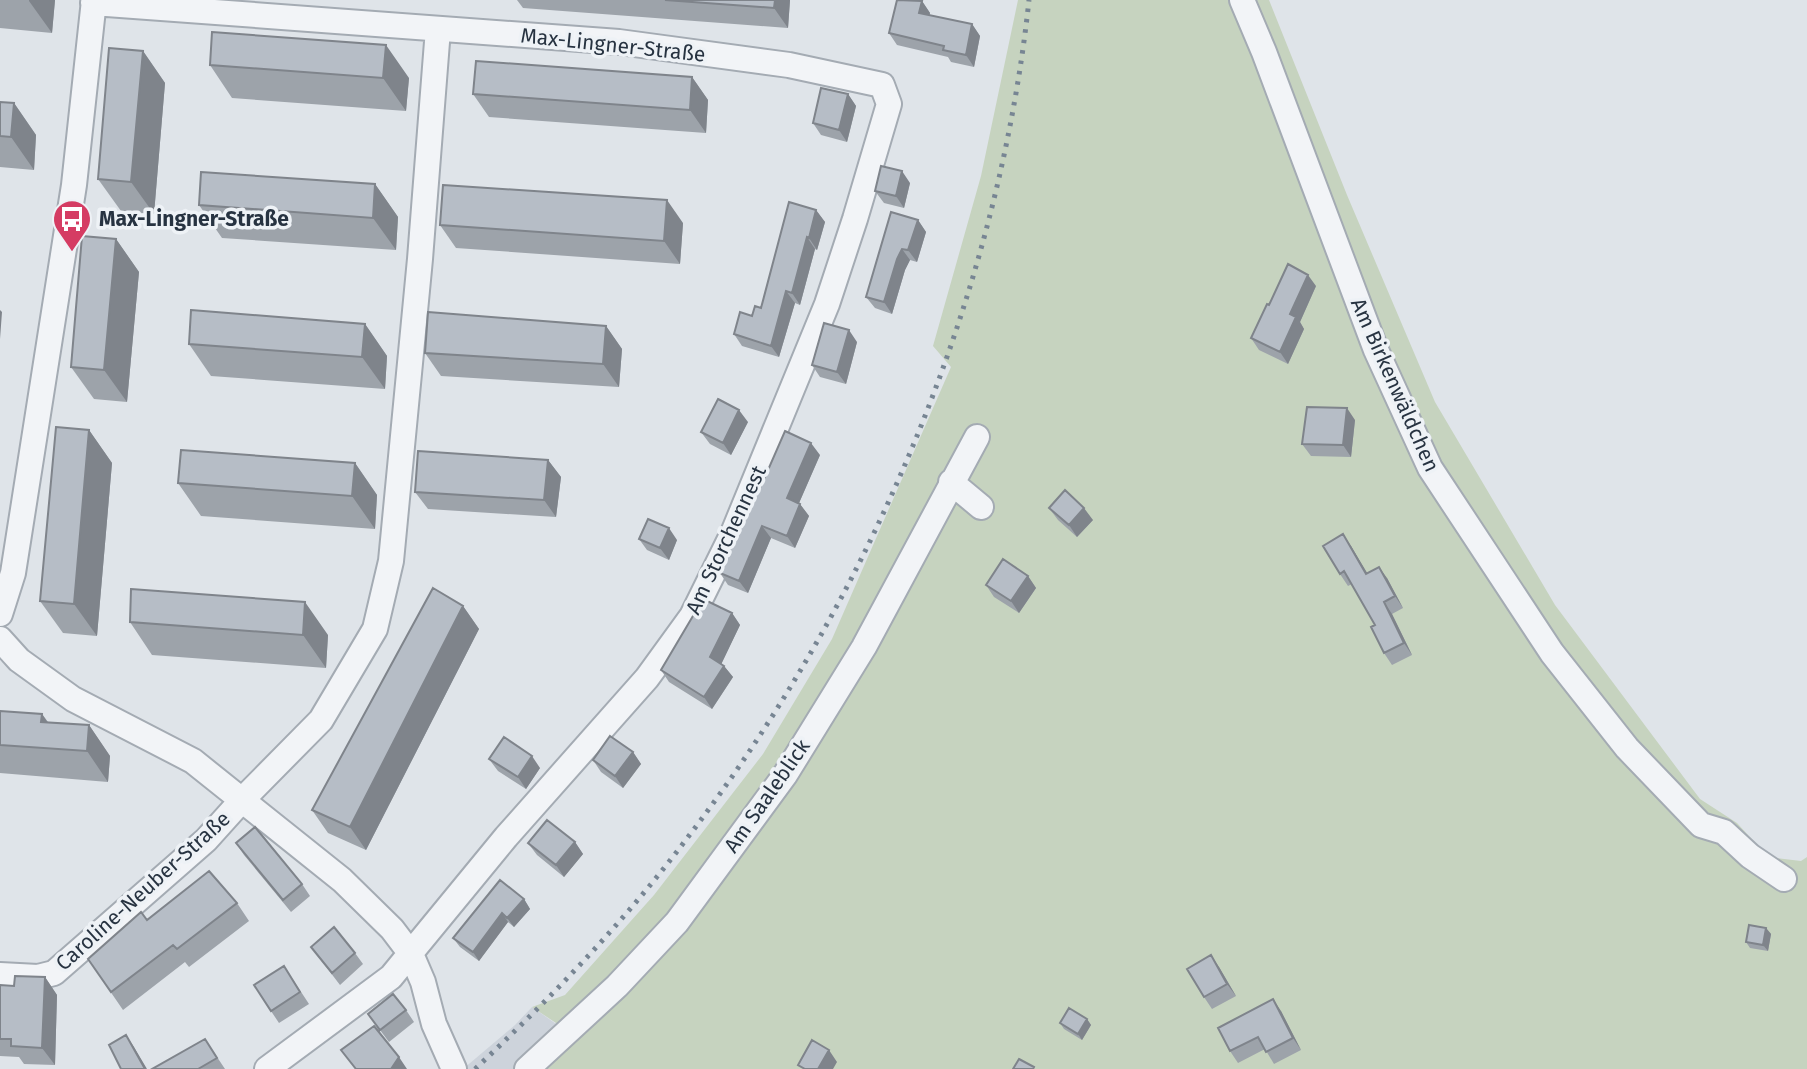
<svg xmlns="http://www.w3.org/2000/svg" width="1807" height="1069" viewBox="0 0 1807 1069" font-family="'Fira Sans',sans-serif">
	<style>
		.built { fill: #cdd3db }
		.green { fill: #c6d3bf }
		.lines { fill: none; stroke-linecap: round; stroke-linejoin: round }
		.street-casing { stroke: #a4abb3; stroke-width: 28 }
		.street { stroke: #f2f4f7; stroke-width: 24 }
		.rail { stroke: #778593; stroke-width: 5; stroke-dasharray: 3.5 7; stroke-linecap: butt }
		.wall { fill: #9da3aa }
		.shaded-wall { fill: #7f848b }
		.building { fill: #b6bdc6; stroke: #7f848b; stroke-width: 2 }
		.labels { text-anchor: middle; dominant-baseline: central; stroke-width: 7; stroke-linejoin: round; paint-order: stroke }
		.street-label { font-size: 21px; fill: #273341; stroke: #eef2f6 }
		.poi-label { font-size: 21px; font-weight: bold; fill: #273341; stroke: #eef2f6; text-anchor: start }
	</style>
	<rect width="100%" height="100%" fill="#dfe4e9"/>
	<path class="built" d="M532,1007l27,19 -21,21 -26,22h-49l52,-44z"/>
	<path class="green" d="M1018,0h251l78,195 88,207 120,203 145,194 37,24 31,34 33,4 6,-4v212h-1295l26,-22 21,-22 -27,-18 33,-12 89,-100 109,-141 69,-115 119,-272 -18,-21 48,-170z"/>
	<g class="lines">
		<defs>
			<path id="street" d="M1242,0l22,52 112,298 54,118 122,185 75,95 74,77 23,7 26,24 34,23
				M93,3l526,39 170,23 93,20 7,19 -34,115 -28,85 -94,229 -41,83 -45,62 -141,159 -115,140 -124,92
				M951,482l30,25
				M0,614l13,-41 61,-388 20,-185
				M0,639l19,21 54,39 120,62 149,119 50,49 19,25 12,28 11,42 20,45
				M0,975l38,2 16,-4 152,-133 36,-40 79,-80 54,-91 16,-68 29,-302 18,-230
				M527,1069l90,-83 60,-64 108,-147 79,-128 113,-210"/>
		</defs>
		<use href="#street" class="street-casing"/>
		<use href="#street" class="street"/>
		<path class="rail" d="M475,1069c77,-72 150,-148 213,-232 182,-238 309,-538 341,-837"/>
	</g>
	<path class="wall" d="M0,0h55l-3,33 -52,-5z
		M517,0h273l-2,28 -265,-20z
		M922,1l8,12 -1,2 43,9 8,12 -6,31 -23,-5 -3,-5 -51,-12 -8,-12z
		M143,51l22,32 -11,131 -33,-3 -23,-32z
		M210,65l199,13 -3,33 -174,-13z
		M692,77l16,23 -2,33 -217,-16 -16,-23z
		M848,94l8,12 -9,36 -26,-7 -8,-12z
		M0,102l14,1 22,32 -2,35 -34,-3z
		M910,183l-6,25 -20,-5 -9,-12z
		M375,184l23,33 -2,33 -174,-12 -23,-33z
		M816,210l9,12 -8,28 -2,-1 -15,56 -5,-2 -16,54 -37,-11 -8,-12 27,-26z
		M918,220l8,12 -9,30 -7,-2 -5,10 -13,44 -17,-6 -9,-11z
		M683,223l-3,41 -224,-16 -16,-23z
		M116,239l23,33 -12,130 -33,-3 -23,-32z
		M1316,286l-16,36 4,7 -16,35 -29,-14 -8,-12 18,-33z
		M365,324l22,32 -2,33 -174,-13 -22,-32z
		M606,326l16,23 -3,38 -178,-11 -16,-23z
		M857,342l-11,42 -26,-7 -8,-12z
		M1355,420l-4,37 -40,-1 -9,-12z
		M748,422l-17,33 -21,-11 -9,-12z
		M89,430l23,33 -15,173 -34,-3 -23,-32z
		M820,455l-21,48 10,13 -14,32 -24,-10 -23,55 -20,-8 -8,-12 41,-87z
		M548,460l13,17 -5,40 -128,-8 -13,-17z
		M355,463l22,32 -2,34 -174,-13 -23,-33z
		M1049,508l44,12 -16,17 -19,-17z
		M639,539l38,1 -8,20 -22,-10z
		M1351,546l16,28 20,4 16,30 -11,6 20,41 -20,10 -8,-12 -9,-28 -23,-41 -4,2 -8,-12z
		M1028,576l8,12 -17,25 -25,-16 -8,-12z
		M463,606l16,23 -113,221 -38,-17 -16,-23z
		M732,613l8,12 -19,39 3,2 9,11 -21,32 -43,-27 -8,-12z
		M130,622l198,13 -2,33 -174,-13z
		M0,711l42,3 6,8 41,3 21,31 -2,26 -108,-9z
		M633,752l8,12 -18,24 -22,-16 -8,-12z
		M489,759l51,9 -14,21 -28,-18z
		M575,842l8,12 -19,23 -27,-22 -9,-12z
		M236,843l66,41 8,12 -19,16 -47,-57z
		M524,899l6,10 -16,18 -6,-5 -29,39 -19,-14 -7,-9z
		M237,903l12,18 -60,46 -4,-5 -62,48 -35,-51 59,-39z
		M1766,928l5,6 -3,17 -18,-3 -4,-6z
		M311,947l44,6 8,11 -23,21z
		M284,966l25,38 -30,19 -8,-12z
		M1219,967l17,29 -24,13 -8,-12z
		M45,977l12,18 -2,70 -31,-1 -5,-7 -19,-1v-71l14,1z
		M406,1010l8,12 -25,20 -21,-28z
		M1281,1011l20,39 -27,14 -9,-15 -27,14 -8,-12z
		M1087,1019l4,6 -9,15 -18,-11 -4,-6z
		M213,1051l12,18h-73z"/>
	<path class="shaded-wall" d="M29,0h26l-3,33 -23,-32z
		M775,0h15l-2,28 -14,-20z
		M922,1l8,12 -3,12 -8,-12z
		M972,24l8,12 -6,31 -8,-12z
		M386,45l23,33 -3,33 -23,-33z
		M143,51l22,32 -11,131 -23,-32z
		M692,77l16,23 -2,33 -16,-23z
		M848,94l8,12 -9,36 -8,-12z
		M14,103l22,32 -2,35 -23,-33z
		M902,171l8,12 -6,25 -8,-12z
		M375,184l23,33 -2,33 -23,-32z
		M667,200l16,23 -3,41 -16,-23z
		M816,210l9,12 -8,28 -8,-12z
		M918,220l8,12 -9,30 -9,-12z
		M807,237l8,12 -15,56 -8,-12z
		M116,239l23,33 -12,130 -23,-32z
		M902,249l8,11 -5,10 -13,44 -8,-12 13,-43z
		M1308,275l8,11 -16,36 4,7 -16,35 -8,-12 10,-38z
		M786,291l9,12 -16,54 -8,-11z
		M0,310l2,2 -2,27z
		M365,324l22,32 -2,33 -23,-32z
		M606,326l16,23 -3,38 -16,-23z
		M849,330l8,12 -11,42 -9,-12z
		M1347,408l8,12 -4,37 -8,-12z
		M739,410l9,12 -17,33 -8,-12z
		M89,430l23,33 -15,173 -23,-32z
		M811,443l9,12 -24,55 -9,-12z
		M548,460l13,17 -5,40 -12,-17z
		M355,463l22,32 -2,34 -23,-33z
		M800,504l9,12 -14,32 -8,-12z
		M1084,508l9,12 -16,17 -8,-12z
		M762,526l9,12 -23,55 -9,-12z
		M669,528l8,12 -8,20 -9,-12z
		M1343,534l8,12 24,40 -9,-12z
		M1379,567l8,11 16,30 -8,-12z
		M1028,576l8,12 -17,25 -8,-12z
		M305,602l23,33 -2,33 -23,-33z
		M1384,602l8,12 20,41 -8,-12z
		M463,606l16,23 -113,221 -16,-23z
		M732,613l8,12 -21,44 -9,-12z
		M724,666l9,11 -21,32 -8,-12z
		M42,714l21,31 -22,-23z
		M89,725l21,31 -2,26 -21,-31z
		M633,752l8,12 -18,24 -8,-12z
		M532,756l8,12 -14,21 -8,-12z
		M575,842l8,12 -19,23 -8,-12z
		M524,899l6,10 -16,18 -7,-9z
		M502,913l6,9 -29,39 -6,-9z
		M1766,928l5,6 -3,17 -5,-6z
		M1211,955l8,12 17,29 -9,-12z
		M45,977l12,18 -2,70 -13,-17z
		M1273,999l8,12 20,39 -8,-12z
		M1087,1019l4,6 -9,15 -4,-6z
		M126,1035l8,12 13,22h-2z
		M829,1050l8,12 -4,7h-15z
		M399,1057l8,12h-16z"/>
	<path class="building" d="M665,0h110l-1,8z
		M897,0l25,1 -3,12 53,11 -6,31 -23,-5 1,-4 -55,-13z
		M212,32l174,13 -3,33 -173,-13z
		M109,48l34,3 -12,131 -33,-3z
		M476,61l216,16 -2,33 -217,-16z
		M821,88l27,6 -9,36 -26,-7z
		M0,102l14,1 -3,34 -11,-1z
		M881,166l21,5 -6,25 -21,-5z
		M201,172l174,12 -2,34 -174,-13z
		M443,185l224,15 -3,41 -224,-16z
		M789,202l27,8 -7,28 -2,-1 -15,56 -6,-2 -15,55 -37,-12 6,-22 12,4 3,-10 6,2z
		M891,212l27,8 -10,30 -6,-1 -5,10 -13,43 -18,-5z
		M82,236l34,3 -12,131 -33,-3z
		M1288,264l20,11 -18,39 6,3 -16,35 -29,-14 16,-34 2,1z
		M191,310l174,14 -3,33 -173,-13z
		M428,312l178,14 -3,38 -178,-11z
		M824,323l25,7 -12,42 -25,-7z
		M718,399l21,11 -16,33 -22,-11z
		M1307,407l40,1 -4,37 -41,-1z
		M56,427l33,3 -15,174 -34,-3z
		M785,431l26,12 -24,55 13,6 -13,32 -25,-10 -23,55 -19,-8 36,-89 5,2z
		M181,450l174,13 -3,33 -174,-13z
		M418,451l130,9 -4,40 -129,-8z
		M1065,490l19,18 -15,17 -20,-17z
		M648,519l21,9 -9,20 -21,-9z
		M1343,534l23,40 13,-7 16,29 -11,6 20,41 -20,10 -13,-26 4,-2 -31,-54 -4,3 -17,-28z
		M1003,559l25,17 -17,25 -25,-16z
		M433,588l30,18 -113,221 -38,-17z
		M131,589l174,13 -2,33 -173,-13z
		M703,599l29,14 -22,44 14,9 -20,31 -43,-27z
		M0,711l42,3 -1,8 48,3 -2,26 -87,-6z
		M610,736l23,16 -18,24 -22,-16z
		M504,737l28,19 -14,21 -29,-18z
		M547,820l28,22 -19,23 -28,-22z
		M255,827l47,57 -19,16 -47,-57z
		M209,871l28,32 -60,46 -4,-4 -62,47 -23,-33 53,-47 6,8z
		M500,880l24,19 -17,19 -5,-5 -29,39 -20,-14z
		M1749,925l17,3 -3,17 -17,-3z
		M334,927l21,26 -23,20 -21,-26z
		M1211,955l16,29 -23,13 -17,-28z
		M284,966l16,26 -29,19 -17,-26z
		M15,976l30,1 -3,71 -31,-2v-7h-11v-54l14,1z
		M393,994l13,16 -26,20 -12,-16z
		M1273,999l20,39 -27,14 -8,-15 -28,14 -12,-23z
		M1069,1008l18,11 -9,15 -18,-11z
		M374,1026l25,31 -8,12h-35l-15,-19z
		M126,1035l19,34h-24l-12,-24z
		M205,1039l12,19 -19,11h-46z
		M812,1040l17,10 -11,19h-13l-7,-4z
		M1019,1059l15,8 -1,2h-20z"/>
	<defs>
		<symbol id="bus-pin" viewBox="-11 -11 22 30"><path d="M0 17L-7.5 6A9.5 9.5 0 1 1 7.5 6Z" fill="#d53c63" stroke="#eef2f6"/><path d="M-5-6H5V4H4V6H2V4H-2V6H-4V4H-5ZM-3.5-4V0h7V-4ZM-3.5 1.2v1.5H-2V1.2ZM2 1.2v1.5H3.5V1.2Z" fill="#fff"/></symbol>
	</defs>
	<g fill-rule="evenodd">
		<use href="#bus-pin" x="50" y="197" width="44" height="60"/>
	</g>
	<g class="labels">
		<g class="street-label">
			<text transform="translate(613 45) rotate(6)">Max-Lingner-Straße</text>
			<text transform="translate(1395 385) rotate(66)">Am Birkenwäldchen</text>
			<text transform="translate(726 540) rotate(-65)">Am Storchennest</text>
			<text transform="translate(767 796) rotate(-55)">Am Saaleblick</text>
			<text transform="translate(143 891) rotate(-42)">Caroline-Neuber-Straße</text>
		</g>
		<g class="poi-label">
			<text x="99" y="219">Max-Lingner-Straße</text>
		</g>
	</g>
</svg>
